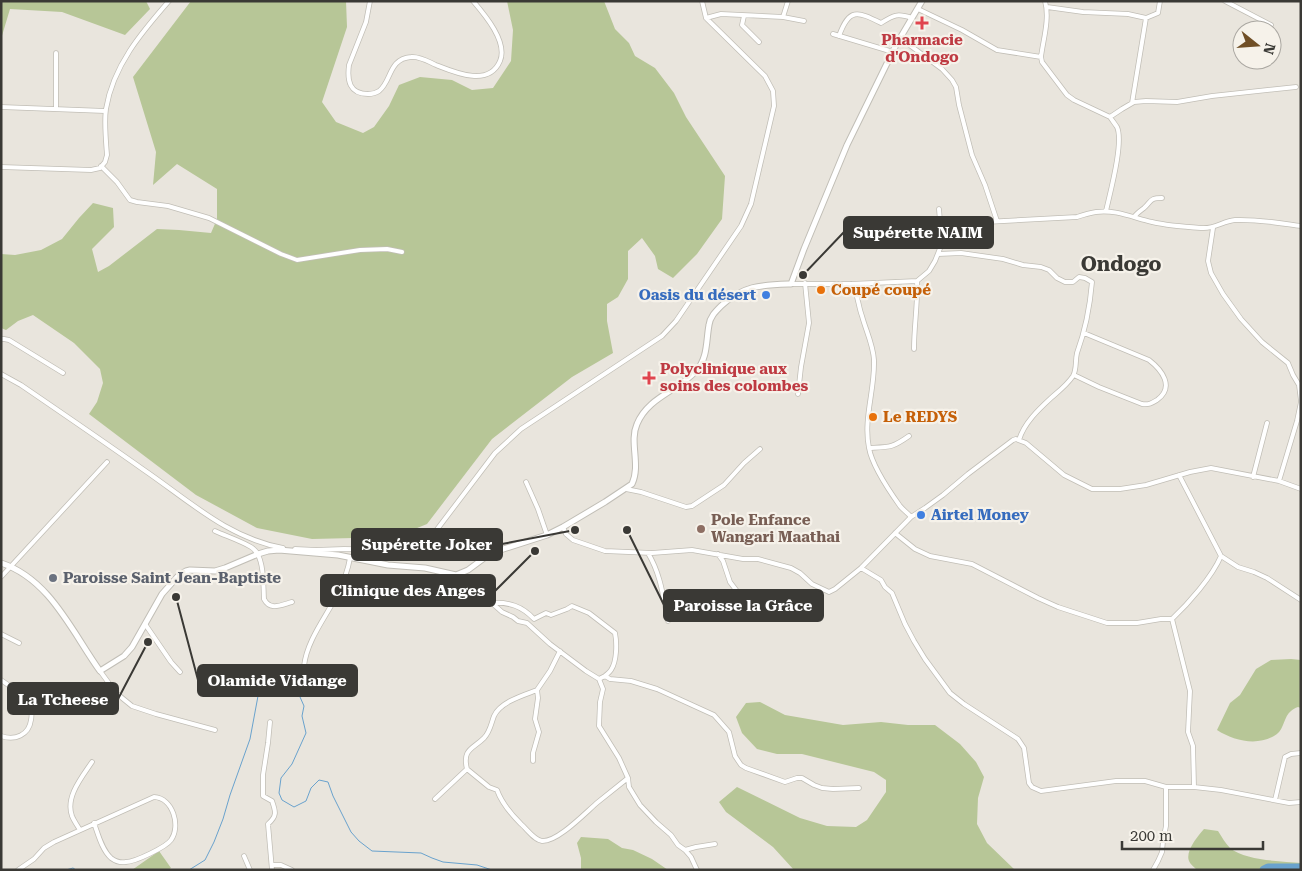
<svg xmlns="http://www.w3.org/2000/svg" width="1302" height="871" viewBox="0 0 1302 871" font-family="'Roboto Serif',serif">
	<style>
		.green { fill: #b7c697 }
		.lines { fill: none; stroke-linecap: round; stroke-linejoin: round }
		.stream { stroke: #69a2cd; stroke-width: 1 }
		.river { stroke: #69a2cd; stroke-width: 9 }
		.minor-casing { stroke: #c1beb6; stroke-width: 5.5 }
		.tertiary-casing { stroke: #c1beb6; stroke-width: 7 }
		.minor { stroke: #fff; stroke-width: 4 }
		.tertiary { stroke: #fff; stroke-width: 5 }
		.health-dot { fill: #e0444e; stroke: #f6f2ea; stroke-width: 2 }
		.food-dot { fill: #e8710a; stroke: #f6f2ea; stroke-width: 2 }
		.shop-dot { fill: #3f7fe0; stroke: #f6f2ea; stroke-width: 2 }
		.education-dot { fill: #8d6e63; stroke: #f6f2ea; stroke-width: 2 }
		.worship-dot { fill: #6b7280; stroke: #f6f2ea; stroke-width: 2 }
		.labels { text-anchor: middle; dominant-baseline: central; stroke-width: 4.5; stroke-linejoin: round; paint-order: stroke }
		.health-label { font-size: 15px; font-weight: bold; fill: #be3a42; stroke: #f6f2ea }
		.food-label { font-size: 15px; font-weight: bold; fill: #c56008; stroke: #f6f2ea; text-anchor: start }
		.shop-label { font-size: 15px; font-weight: bold; fill: #366cbe; stroke: #f6f2ea; text-anchor: end }
		.education-label { font-size: 15px; font-weight: bold; fill: #785e54; stroke: #f6f2ea; text-anchor: start }
		.worship-label { font-size: 15px; font-weight: bold; fill: #5b616d; stroke: #f6f2ea; text-anchor: start }
		.district-label { font-size: 20px; font-weight: bold; fill: #3a3935; stroke: #f6f2ea }
		.leader { fill: none; stroke: #3a3935; stroke-width: 2 }
		.callout-dot { fill: #3a3935; stroke: #f6f2ea; stroke-width: 2 }
		.callout { fill: #3a3935; stroke: #3a3935; stroke-width: 2 }
		.callout-label { font-size: 16px; text-anchor: middle; font-weight: bold; fill: #fff }
	</style>
	<rect width="100%" height="100%" fill="#e9e5dd"/>
	<path class="green" d="M1,1h145l4,8 -25,26 -63,-23 -52,-3 -9,30z
		M191,1h155l1,26 -25,75 14,20 27,11 11,-6 15,-21 10,-21 21,-8 32,3 20,10 21,-2 18,-27 2,-31 -6,-29h97l11,28 14,14 6,13 20,12 19,25 12,24 39,59 -3,43 -25,35 -24,24 -15,-9 -3,-13 -13,-18 -14,13v28l-10,18 -11,7v17l6,32 -41,24 -80,62 -65,85 -32,13 -83,2 -55,-11 -61,-33 -107,-81 8,-12 6,-19 -3,-14 -26,-26 -41,-28 -15,6 -12,9 -5,-2v-74l14,1 26,-5 21,-11 17,-21 14,-15 20,5 1,19 -22,22 6,23 11,-6 48,-37 22,1 32,3 6,-14v-30l-40,-25 -24,21 3,-33 -23,-75z
		M1291,659l10,1v48l-3,-1c-3,1 -5,2 -7,4 -7,5 -7,18 -14,23 -18,13 -43,7 -60,-4l13,-27 10,-8 16,-26 15,-9z
		M760,702l25,13 58,10 38,-3 27,3h27l25,19 16,18 8,15 -6,21 -1,26 10,19 28,27h-221l-21,-23 -47,-35 -7,-10 18,-15 63,31 27,8 29,1 11,-7 19,-28v-12l-12,-8 -72,-18h-25l-20,-5 -15,-16 -6,-16 10,-14z
		M1204,829l14,2c4,6 7,12 12,17 16,13 51,13 71,15v7h-104c-3,-3 -7,-6 -8,-9 -4,-10 9,-25 15,-32z
		M581,837l27,2 14,9 11,2 19,9 16,11h-87v-12l-4,-15z
		M159,851l12,17 -3,2h-36z"/>
	<g class="lines">
		<path class="stream" d="M66,870l7,-2 3,2
			M189,870l16,-10 9,-18 9,-23 7,-24 20,-56 8,-43 8,-12 11,-2 14,6 9,9 4,9 -2,10 4,17 -14,31 -11,14 -2,15 3,7 12,7 12,-6 5,-13 8,-8 9,2 5,14 18,36 8,9 13,10 49,2 11,5 11,4 34,3 15,5"/>
		<path class="river" d="M1264,870l4,-2h33"/>
		<defs>
			<path id="minor" d="M370,1l-4,21 -17,43c-2,15 0,29 19,29 4,0 8,-1 11,-3 13,-10 9,-32 32,-34 9,-1 18,5 25,8 20,8 53,22 64,-4 8,-19 -15,-46 -27,-60
				M1045,1c5,18 -2,39 -4,56l1,5 25,33 7,5 36,17 12,-8 12,-7 12,-1 31,1 35,-6 84,-9
				M1225,1l46,24
				M1047,7l36,5 45,2 18,4 12,-5 2,-12
				M918,9l44,21 35,20 44,7
				M744,16l-2,9 17,17
				M783,17l5,-16
				M706,18l15,-4 62,3 21,4
				M833,34l60,18
				M839,36c10,-28 18,-25 42,-13 13,-8 16,-10 31,-5
				M900,38l42,31 10,11 4,7 3,18 13,50 13,30 12,36
				M56,53v55
				M1132,103l14,-85
				M1,107l104,4
				M101,166l16,16 13,18 7,2 31,4 41,12 72,36 16,6 63,-10 27,-1 15,3
				M1,167l90,3 9,-2 5,-6 2,-7c-1,-13 -3,-33 -1,-46 7,-43 35,-76 63,-108
				M1106,211c4,-18 18,-69 11,-84 -2,-3 -5,-7 -7,-10
				M1134,217c3,-4 6,-6 10,-9 8,-7 5,-10 18,-10
				M1213,228l-5,33 3,12 12,21 18,25 21,23 26,21 5,12 6,10 2,16
				M947,231l20,-8 110,-6c6,-2 12,-4 19,-5 19,-3 38,6 56,10 17,4 34,5 50,6 13,1 21,-7 33,-8 22,-1 44,3 66,6
				M938,254l23,-1 42,6 20,6 18,2 8,3 8,8 8,4h8l6,-5 6,1 7,4c-2,24 -7,49 -15,71 -2,8 0,16 -4,23 -6,9 -14,15 -22,22 -12,11 -27,25 -32,42
				M791,284h60l66,-3 12,-10 6,-10 12,-30 -7,-10 -1,-12
				M851,284c7,8 7,22 11,32 4,15 11,28 12,44 1,30 -11,59 -5,88 3,17 21,44 31,58 3,4 8,7 11,11
				M1,339h3l5,1 54,33
				M914,349c0,-23 4,-46 3,-68
				M1,374l20,11c41,28 82,56 123,85 44,30 84,68 139,78
				M1074,375l25,12 43,17c7,1 10,-1 15,-4 18,-13 5,-30 -8,-40l-65,-27
				M798,394l3,-27 8,-44 -4,-40
				M869,448c21,-1 23,0 40,-12
				M1179,475l42,81 17,11 16,5 13,6 34,22
				M1253,477l14,-54
				M1279,481l18,-60 4,-19
				M526,482l12,27 9,26
				M626,489l15,3 45,15 6,-1 32,-21 20,-22 16,-14
				M563,527l3,7 7,6 32,11 47,2 40,-3 51,9h15l33,9 9,5 12,11 17,8 6,-3 26,-21 50,-51 14,-9 18,-13 25,-21 45,-34 3,-1 10,4 38,32 28,14h28l26,-4 44,-13 21,-4 68,13 22,8
				M215,531c11,5 26,10 36,16 14,8 12,38 13,52 6,12 17,6 28,3
				M895,533l20,16 15,7 42,8 66,34 20,9 49,16h30l24,-4h11c16,-15 40,-42 49,-63
				M295,549l21,1 28,-1 51,1 20,-5 17,-9 63,-83 26,-24 141,-93 14,-15 65,-95 10,-22 23,-98 -1,-15 -8,-15 -59,-58 -4,-17
				M648,553c13,22 15,43 20,68
				M718,554l5,7 7,21 22,29
				M861,568l20,12 4,7 7,6 13,31 9,17 11,18 25,34 14,11 54,35 6,9 5,35 3,4 9,4 75,-10h29l21,6h28l27,3 68,13 12,-1
				M456,575l7,7 8,7 21,14 10,9 11,5 5,4 9,2 23,21 36,27 13,8 4,10 -3,13 -1,24 20,32 9,20 1,9 11,18 16,17 15,13 7,10 7,5 11,-3 19,-3
				M1,577l106,-115
				M492,603c17,-1 30,3 42,16l12,-6 5,2 16,-6 5,-3 17,7 26,20c2,10 2,28 -4,37 -2,3 -4,4 -6,6
				M1172,619l18,72 -2,41 5,14 1,41
				M145,624l26,38 9,10
				M1,634l18,9
				M100,671l16,22 16,13 24,8 59,16
				M599,679l6,-3 5,3 21,2 26,8 57,26 15,17 6,24 6,9 5,3 39,14 12,-4h5l12,7 8,3 11,1 26,-1
				M1,680c8,5 25,18 29,28 2,4 2,7 1,12 -2,15 -16,21 -30,16
				M338,688l-16,-10 -18,-12c3,-26 22,-49 33,-71 6,-12 11,-25 13,-37
				M537,690c-13,5 -37,12 -43,26 -3,8 -4,16 -10,22 -11,11 -22,11 -17,31l22,18 8,3c5,14 14,24 24,34 6,5 13,16 21,17 16,1 44,-29 56,-39 10,-8 20,-16 30,-24
				M270,722l-2,21 -5,32v21l9,5c4,11 5,15 -4,23l4,46
				M533,761v-8l6,-21 -4,-13 3,-21 -1,-8 13,-19 10,-20
				M435,799l32,-30
				M1275,800l10,-43 6,-3 10,-1
				M80,830c-3,-5 -6,-9 -8,-14 -7,-19 10,-39 20,-54
				M685,850l6,7 6,13
				M244,856l6,14
				M272,865h9l11,5
				M18,870l16,-11 10,-11 10,-6 100,-45c19,1 27,29 17,43 -5,7 -36,22 -45,22 -5,1 -11,-1 -15,-4 -9,-8 -13,-24 -17,-35
				M1153,870l5,-9 4,-9 1,-11 3,-15v-39"/>
			<path id="tertiary" d="M1,563c49,16 71,69 99,108l24,-15 8,-9 30,-53 17,-19 7,-4 4,-1 25,1 10,-3 33,-14 10,-3 11,-1 59,5 50,10 37,3 31,7 12,-5 23,-17 56,-18 16,-8 42,-25 27,-18c9,-19 -3,-42 5,-60 11,-27 41,-33 59,-53 12,-13 10,-30 13,-46 1,-8 6,-13 12,-19 22,-21 41,-21 70,-22l13,-35 43,-104 49,-100 26,-44"/>
		</defs>
		<use href="#minor" class="minor-casing"/>
		<use href="#tertiary" class="tertiary-casing"/>
		<use href="#minor" class="minor"/>
		<use href="#tertiary" class="tertiary"/>
	</g>
	<g class="health-dot">
		<path d="M919.5 15.5h5v5h5v5h-5v5h-5v-5h-5v-5h5z"/>
		<path d="M646.5 370.5h5v5h5v5h-5v5h-5v-5h-5v-5h5z"/>
	</g>
	<g class="food-dot">
		<circle cx="821" cy="290" r="5"/>
		<circle cx="873" cy="417" r="5"/>
	</g>
	<g class="shop-dot">
		<circle cx="766" cy="295" r="5"/>
		<circle cx="921" cy="515" r="5"/>
	</g>
	<circle class="education-dot" cx="701" cy="529" r="5"/>
	<circle class="worship-dot" cx="53" cy="578" r="5"/>
	<g class="labels">
		<g class="health-label">
			<text x="922" y="40">Pharmacie<tspan x="922" dy="17">d'Ondogo</tspan></text>
			<text x="660" y="369" text-anchor="start">Polyclinique aux<tspan x="660" dy="17">soins des colombes</tspan></text>
		</g>
		<g class="food-label">
			<text x="831" y="290">Coupé coupé</text>
			<text x="883" y="417">Le REDYS</text>
		</g>
		<g class="shop-label">
			<text x="756" y="295">Oasis du désert</text>
			<text x="931" y="515" text-anchor="start">Airtel Money</text>
		</g>
		<g class="education-label">
			<text x="711" y="520">Pole Enfance<tspan x="711" dy="17">Wangari Maathai</tspan></text>
		</g>
		<g class="worship-label">
			<text x="63" y="578">Paroisse Saint Jean-Baptiste</text>
		</g>
		<g class="district-label">
			<text x="1121" y="264">Ondogo</text>
		</g>
	</g>
	<path class="leader" d="M803 275L844 232M575 530L502 544M535 551L495 591M627 530L664 605M176 597L198 680M148 642L118 699"/>
	<g class="callout-dot">
		<circle cx="803" cy="275" r="5"/>
		<circle cx="575" cy="530" r="5"/>
		<circle cx="535" cy="551" r="5"/>
		<circle cx="627" cy="530" r="5"/>
		<circle cx="176" cy="597" r="5"/>
		<circle cx="148" cy="642" r="5"/>
	</g>
	<g class="callout">
		<rect x="844" y="217" width="149" height="31" rx="5"/>
		<rect x="352" y="529" width="150" height="31" rx="5"/>
		<rect x="321" y="575" width="174" height="31" rx="5"/>
		<rect x="664" y="590" width="159" height="31" rx="5"/>
		<rect x="198" y="665" width="159" height="31" rx="5"/>
		<rect x="8" y="683" width="110" height="31" rx="5"/>
	</g>
	<g class="callout-label">
		<text x="918" y="238">Supérette NAIM</text>
		<text x="427" y="550">Supérette Joker</text>
		<text x="408" y="596">Clinique des Anges</text>
		<text x="743" y="611">Paroisse la Grâce</text>
		<text x="277" y="686">Olamide Vidange</text>
		<text x="63" y="705">La Tcheese</text>
	</g>
	<rect width="1302" height="871" fill="none" stroke="#3a3935" stroke-width="5"/>
	<g transform="translate(1257 45) rotate(107)"><circle r="24" fill="#f6f2ea" stroke="#aba8a2"/>
	<path d="M0-4L9 19L0 12L-9 19Z" fill="#704f26"/>
	<text y="-8" font-size="14" font-weight="bold" text-anchor="middle" fill="#3a3935">N</text>
	</g>
	<path d="M1122 841v8h141v-8" fill="none" stroke="#3a3935" stroke-width="2.5"/>
	<text x="1130" y="841" font-size="15" fill="#3a3935" stroke="#f6f2ea" stroke-width="4" paint-order="stroke">200 m</text>
</svg>
